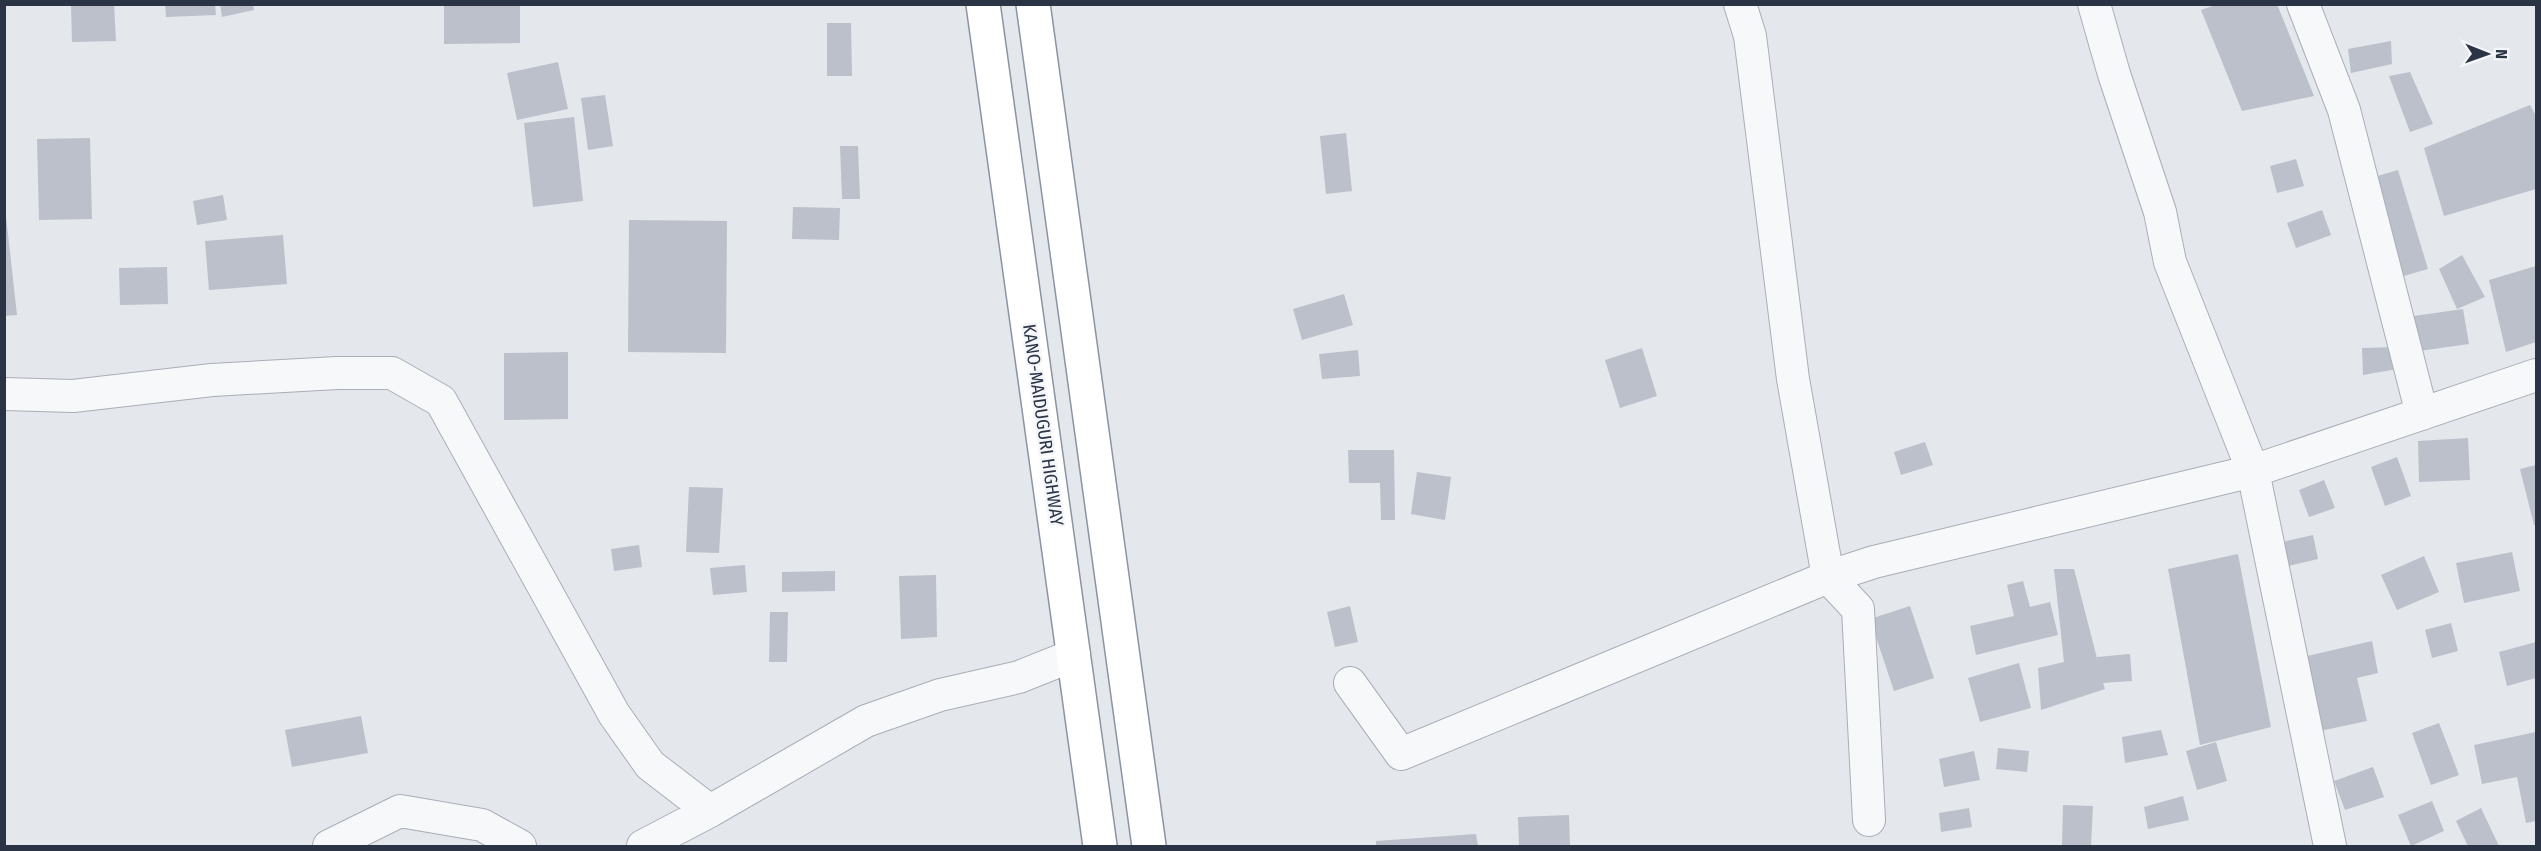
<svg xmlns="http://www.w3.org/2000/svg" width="2541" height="851" viewBox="0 0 2541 851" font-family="'Fira Sans Condensed',sans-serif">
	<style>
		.building { fill: #bbc0ca }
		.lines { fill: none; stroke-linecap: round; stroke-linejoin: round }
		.street-casing { stroke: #a9aeb7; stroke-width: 34 }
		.highway-casing { stroke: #8b94a3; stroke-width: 36 }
		.street { stroke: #f7f8fa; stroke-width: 32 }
		.highway { stroke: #fff; stroke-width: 33 }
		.labels { text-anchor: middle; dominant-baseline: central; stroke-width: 5; stroke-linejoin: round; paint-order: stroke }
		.street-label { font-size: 18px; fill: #2b3445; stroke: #f4f6f9 }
	</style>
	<rect width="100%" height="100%" fill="#e4e7ec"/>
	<path class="building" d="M71,4h43l2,37 -44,1z
		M165,4h50l1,11 -50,2z
		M220,4h33l1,6 -32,7z
		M444,4h76v39l-76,1z
		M2218,4h59l37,92 -72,15 -41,-101z
		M827,23h24l1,53h-25z
		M2391,41l1,23 -41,9 -3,-24z
		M558,62l10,47 -51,11 -10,-47z
		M2410,72l23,52 -23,8 -21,-56z
		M605,95l8,51 -25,4 -7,-52z
		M2530,105l6,11v73l-92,27 -20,-68z
		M574,117l9,84 -50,6 -9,-84z
		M1346,133l6,58 -26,3 -6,-58z
		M90,138l2,81 -53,1 -2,-81z
		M840,146h18l2,53h-18z
		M2296,159l8,27 -27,7 -7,-27z
		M2398,170l30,99 -35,10 -29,-99z
		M223,195l4,25 -30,5 -4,-24z
		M4,198l13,117 -13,1z
		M793,207l47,1 -1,32 -47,-1z
		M2322,210l9,25 -35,13 -9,-25z
		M629,220l98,1 -1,132 -98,-1z
		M283,235l4,49 -78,6 -4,-49z
		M2462,255l23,42 -28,12 -18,-40z
		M2536,266v76l-30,10 -17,-72z
		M167,267l1,37 -48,1 -1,-37z
		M1344,294l9,31 -51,15 -9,-31z
		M2463,309l6,35 -50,7 -5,-35z
		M2395,347l2,22 -34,6 -1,-27z
		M1642,348l15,48 -37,12 -15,-48z
		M1358,350l2,26 -38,3 -3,-25z
		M568,352v67l-64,1v-67z
		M2468,438l2,42 -51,2 -1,-41z
		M1925,442l8,23 -32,10 -7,-23z
		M1348,450h46l1,70h-14l-1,-37h-31z
		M2397,457l14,39 -26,10 -14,-39z
		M2536,465v60h-2l-14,-56z
		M1417,472l34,5 -6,43 -34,-6z
		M2324,480l11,28 -26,9 -10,-27z
		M689,487l34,1 -4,65 -33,-1z
		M2313,535l5,24 -39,9 -6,-24z
		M639,545l3,22 -28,4 -3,-22z
		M2512,552l8,39 -56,12 -8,-40z
		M2238,554l33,173 -71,18 -32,-176z
		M2424,556l15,36 -42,18 -16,-35z
		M745,565l2,27 -34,3 -3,-27z
		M2054,569h20l24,93 -1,-5 33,-3 2,27 -29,2 2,6 -64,21 -3,-42 26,-6z
		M835,571v20l-53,1v-20z
		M936,575l1,62 -36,2 -2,-63z
		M2023,581l7,26 20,-5 8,33 -82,20 -6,-29 44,-10 -7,-31z
		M1350,606l8,36 -23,5 -8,-35z
		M1910,606l24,72 -40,13 -24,-72z
		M770,612h18l-1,50h-18z
		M2451,623l7,28 -26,7 -7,-28z
		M2372,641l6,32 -21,5 10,43 -47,10 -17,-74z
		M2536,642v36l-29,8 -8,-34z
		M2019,663l12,45 -51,14 -12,-44z
		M361,716l7,37 -76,14 -7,-37z
		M2439,723l20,52 -28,10 -19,-52z
		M2161,730l7,25 -43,8 -3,-26z
		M2536,732v89l-10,2 -9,-46 -35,7 -8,-39z
		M2216,742l11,39 -30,9 -11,-39z
		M1998,748l31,3 -2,21 -31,-3z
		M1974,751l6,29 -36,7 -5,-28z
		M2373,767l11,30 -39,13 -11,-29z
		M2183,796l6,24 -41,9 -4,-22z
		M2432,801l12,30 -33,15 -13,-31z
		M2063,805l30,1 -2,40h-29z
		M1969,808l3,19 -31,5 -2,-19z
		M2481,808l18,38h-31l-12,-25z
		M1569,815l1,31h-51l-1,-29z
		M1476,834l2,12h-102v-5z"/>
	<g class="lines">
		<defs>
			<path id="street" d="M1740,4l10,32 43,343 35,198 30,32 11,211
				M2094,4l20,70 46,138 10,50 83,209 77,375
				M2303,4l41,106 78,304
				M4,394l69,2 139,-16 125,-7h55l49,28 173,313 36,51 60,46
				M1350,683l51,71 427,-177 46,-15 379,-91 283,-96
				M329,846l71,-35 82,14 38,21
				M643,846l67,-35 156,-90 74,-26 79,-18 55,-22"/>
			<path id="highway" d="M983,4l117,842
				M1033,4l116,842"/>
		</defs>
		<use href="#street" class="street-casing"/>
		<use href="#highway" class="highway-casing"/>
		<use href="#street" class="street"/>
		<use href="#highway" class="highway"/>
	</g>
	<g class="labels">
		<g class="street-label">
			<text transform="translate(1043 425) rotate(82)">KANO-MAIDUGURI HIGHWAY</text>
		</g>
	</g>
	<rect width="2541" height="851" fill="none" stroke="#2b3445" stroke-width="12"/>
	<g transform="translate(2487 54) rotate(91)" stroke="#f4f6f9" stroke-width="4.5" paint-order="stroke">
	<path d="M0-4.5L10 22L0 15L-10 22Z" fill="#2b3445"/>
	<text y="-9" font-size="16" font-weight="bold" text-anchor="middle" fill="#2b3445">N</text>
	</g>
</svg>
